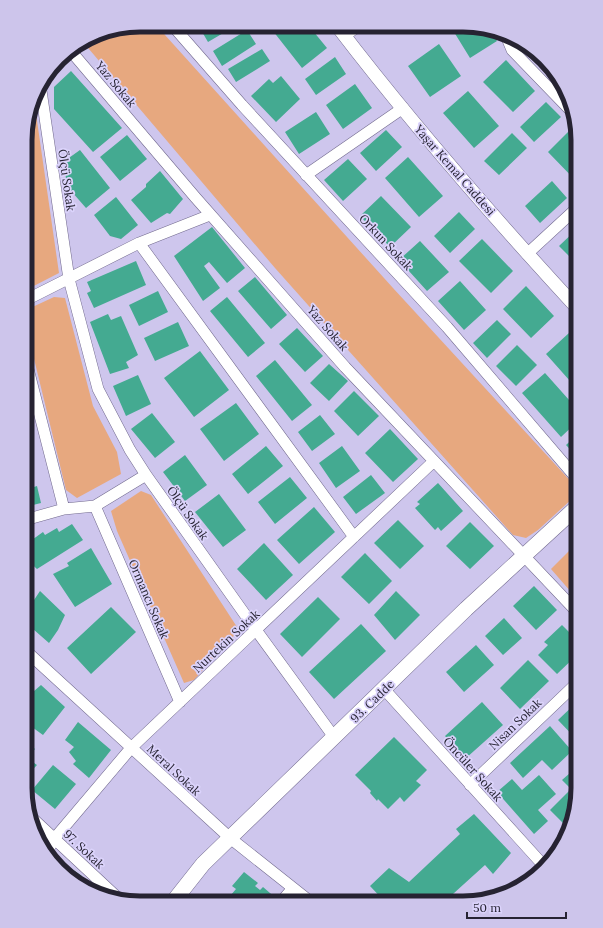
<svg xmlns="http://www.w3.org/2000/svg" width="603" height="928" viewBox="0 0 603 928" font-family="Lora,serif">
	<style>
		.green { fill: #e7a87f }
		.building { fill: #44aa91 }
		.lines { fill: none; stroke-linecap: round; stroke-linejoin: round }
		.minor-casing { stroke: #726a8e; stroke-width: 12 }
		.tertiary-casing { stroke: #726a8e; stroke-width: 14 }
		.secondary-casing { stroke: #726a8e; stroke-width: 16 }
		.minor { stroke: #fff; stroke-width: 11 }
		.tertiary { stroke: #fff; stroke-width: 13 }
		.secondary { stroke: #fff; stroke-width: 15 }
		.labels { text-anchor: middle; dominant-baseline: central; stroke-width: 3.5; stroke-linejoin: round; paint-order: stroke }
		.street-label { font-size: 12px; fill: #262332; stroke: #dbd3fb }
		.rim { fill: none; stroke: #262332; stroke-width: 5 }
	</style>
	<rect width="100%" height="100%" fill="#cec6ed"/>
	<path class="green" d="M140,25h16l237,263 183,199 -3,11 -35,32 -12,8 -13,-3 -238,-267 -192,-226 13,-8z
		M34,100l25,173 -33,17v-165z
		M54,297l11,1 28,108 24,46 4,22 -44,24 -11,-8 -40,-164v-16z
		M141,491l10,4 88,135 -45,50 -10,3 -67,-152 -6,-20z
		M578,542v58l-27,-31z"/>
	<path class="building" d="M198,25h39l-29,17z
		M280,25l29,1 18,22 -25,20 -29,-37z
		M464,26h14l13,5 6,10 -27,17 -16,-26z
		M247,30l9,14 -34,22 -9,-15z
		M439,44l22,32 -31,21 -22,-31z
		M262,49l8,12 -34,21 -8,-13z
		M335,57l11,17 -30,21 -11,-16z
		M506,60l29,31 -22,21 -30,-30z
		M71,71l51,57 -29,24 -39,-43v-22z
		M281,76l19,23 -24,23 -25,-26 18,-17 4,4z
		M355,84l17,24 -29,21 -17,-24z
		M468,91l31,35 -25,22 -31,-35z
		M546,102l15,15 -27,25 -14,-15z
		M316,112l14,22 -31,20 -14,-22z
		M386,130l16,17 -26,24 -16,-18z
		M570,130l8,10v43l-30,-31z
		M512,133l15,15 -28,27 -15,-14z
		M127,135l20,24 -27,22 -20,-24z
		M80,150l30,38 -24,20 -21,-24 1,-10 -3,-7 3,-7z
		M408,157l35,39 -24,21 -34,-39z
		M348,159l19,20 -24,22 -19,-21z
		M160,171l23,28 -13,15 -3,-1 -16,10 -20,-23 15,-13v-3z
		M552,181l15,17 -27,25 -15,-17z
		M381,196l30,31 -21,20 -30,-31z
		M116,197l22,28 -17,14 -11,-3 -16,-21z
		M459,212l16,17 -25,24 -16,-17z
		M212,227l33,41 -18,15 -18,-21 -5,4 16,22 -17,13 -29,-45z
		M578,228v30l-4,3 -15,-15z
		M482,239l31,32 -22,22 -32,-32z
		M420,241l29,31 -22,19 -28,-31z
		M136,261l10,24 -52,23 -7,-15 4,-2 -4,-9z
		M255,277l32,38 -16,14 -33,-38z
		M460,281l26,29 -22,20 -26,-29z
		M526,286l28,30 -23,22 -28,-29z
		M158,291l10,21 -29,14 -10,-21z
		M227,297l38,46 -17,14 -38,-46z
		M108,314l3,6 10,-4 17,39 -12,7 3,6 -19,6 -20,-52z
		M497,320l14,14 -24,24 -14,-15z
		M178,322l11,24 -34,15 -11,-23z
		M297,328l26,28 -18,16 -26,-28z
		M569,333l9,10v47l-32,-36z
		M517,345l20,20 -21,21 -20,-20z
		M200,351l29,39 -35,27 -30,-39z
		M275,360l37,45 -20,16 -36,-45z
		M329,364l19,17 -19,20 -19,-18z
		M545,373l33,37v11l-17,16 -39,-44z
		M138,375l13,29 -25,12 -13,-30z
		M354,391l25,25 -21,20 -24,-25z
		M236,403l23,31 -35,27 -24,-32z
		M152,413l23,29 -20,16 -24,-29z
		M320,415l15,19 -23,17 -14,-19z
		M390,429l28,30 -25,23 -28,-29z
		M26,434l6,28 -7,1z
		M578,434v24l-12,-13z
		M266,446l17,20 -35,28 -16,-20z
		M342,446l18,25 -24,17 -17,-25z
		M185,455l22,30 -22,16 -22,-29z
		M31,475l3,12 3,-1 4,17 -16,4v-31z
		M371,475l14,18 -29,21 -13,-17z
		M290,477l17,21 -32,26 -17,-22z
		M438,483l25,28 -22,20 -3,-4 -3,3 -20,-22 5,-4 -3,-2z
		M219,494l27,36 -23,17 -28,-35z
		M314,507l21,25 -36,32 -22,-24z
		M398,520l26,26 -24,23 -26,-26z
		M470,522l24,24 -24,23 -24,-23z
		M72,524l11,16 -46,29 -11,-10 -1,-21 4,4 14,-10 2,3 12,-7 2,4z
		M264,543l29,32 -27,25 -29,-31z
		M91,548l21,36 -37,23 -22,-33 16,-8 -2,-3z
		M365,553l27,28 -23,23 -28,-27z
		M534,586l23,24 -21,20 -23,-24z
		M40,591l25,24 -7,15 -9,13 -24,-21v-19h7z
		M396,591l24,24 -25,25 -21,-25z
		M318,597l22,22 -38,38 -22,-23z
		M111,607l25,25 -45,42 -24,-26z
		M504,618l18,20 -19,17 -18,-19z
		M361,624l25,27 -52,48 -25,-27z
		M562,625l16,16v13l-21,20 -19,-19 10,-10 -4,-3z
		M476,645l18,20 -30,27 -18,-20z
		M528,660l21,21 -29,28 -20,-21z
		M25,676l8,6 -8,9z
		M41,685l24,22 -22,28 -18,-13v-18l3,-2 -2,-4z
		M578,701v40l-20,-21z
		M482,702l21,23 -38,34 -20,-23z
		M78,722l33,28 -22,28 -16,-14 3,-3 -7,-9 5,-5 -9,-7z
		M550,726l22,25 -20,19 -10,-10 -19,18 -13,-15z
		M394,737l33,33 -11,11 5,4 -17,17 -4,-5 -12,12 -10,-10 -1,2 -7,-8 1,-2 -16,-16z
		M25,740l10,9 -8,9 10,7 -12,13z
		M53,765l23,19 -21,25 -23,-19z
		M578,766v30l-10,27 -3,2 -15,-15 21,-21 -9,-9z
		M539,775l17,19 -18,16 10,11 -14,13 -37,-42 15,-13 10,11z
		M474,814l37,39 -18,21 -8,-9 -42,38h-57l-16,-17 19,-18 20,14 51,-48 -4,-5z
		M57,859l25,17 -3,7 -9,-4 -14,-18z
		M244,872l14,11 -3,3 5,4 3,-3 14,12 -3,3h-49l11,-13 -4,-3z"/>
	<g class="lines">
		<defs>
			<path id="minor" d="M172,25l70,80 205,222 131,153
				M345,35l14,-9
				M507,38l5,12 61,63
				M70,50l125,147 150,170 233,246
				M40,84l29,195 29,110 32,61 16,25 110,155 78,107
				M306,175l97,-67
				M139,243l215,294
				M527,254l51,-47
				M26,300l113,-57 71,-28
				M26,361l38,148
				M95,506l85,196
				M25,520l39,-11 31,-3 51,-31
				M25,650l205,188 82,65
				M384,689l160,177
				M470,785l108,-103
				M31,817l89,83
				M48,850l6,-11 77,-91 303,-287
				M546,864l9,-8
				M281,902l12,-14"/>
			<path id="tertiary" d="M337,26c75,98 157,192 241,283"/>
			<path id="secondary" d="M173,902l30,-38 263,-255 112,-103"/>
		</defs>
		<use href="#minor" class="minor-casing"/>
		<use href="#tertiary" class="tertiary-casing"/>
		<use href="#secondary" class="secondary-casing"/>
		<use href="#minor" class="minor"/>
		<use href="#tertiary" class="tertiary"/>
		<use href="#secondary" class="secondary"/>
	</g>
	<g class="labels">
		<g class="street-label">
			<text transform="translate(116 84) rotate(50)">Yaz Sokak</text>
			<text transform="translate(455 170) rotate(49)">Yaşar Kemal Caddesi</text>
			<text transform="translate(67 180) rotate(82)">Ölçü Sokak</text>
			<text transform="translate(386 242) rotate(47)">Orkun Sokak</text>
			<text transform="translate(328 328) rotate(49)">Yaz Sokak</text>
			<text transform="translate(188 513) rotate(55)">Ölçü Sokak</text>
			<text transform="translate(149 599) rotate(67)">Ormancı Sokak</text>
			<text transform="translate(226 641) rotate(-43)">Nurtekin Sokak</text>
			<text transform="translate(372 701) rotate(-44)">93. Cadde</text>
			<text transform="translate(515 724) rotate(-44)">Nisan Sokak</text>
			<text transform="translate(473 769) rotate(48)">Öncüler Sokak</text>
			<text transform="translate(174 770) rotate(43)">Meral Sokak</text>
			<text transform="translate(84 849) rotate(43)">97. Sokak</text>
		</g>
	</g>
	<path d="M0 0H603V928H0ZM140 32H463A108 108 0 0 1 571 140V788A108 108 0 0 1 463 896H140A108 108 0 0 1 32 788V140A108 108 0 0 1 140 32Z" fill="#cdc5eb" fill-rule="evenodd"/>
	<path class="rim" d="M140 32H463A108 108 0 0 1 571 140V788A108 108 0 0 1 463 896H140A108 108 0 0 1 32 788V140A108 108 0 0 1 140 32Z"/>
	<path d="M467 912v6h99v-6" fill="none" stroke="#262332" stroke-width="2"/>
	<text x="473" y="912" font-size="12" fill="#262332" stroke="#dbd3fb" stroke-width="3" paint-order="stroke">50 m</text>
</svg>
